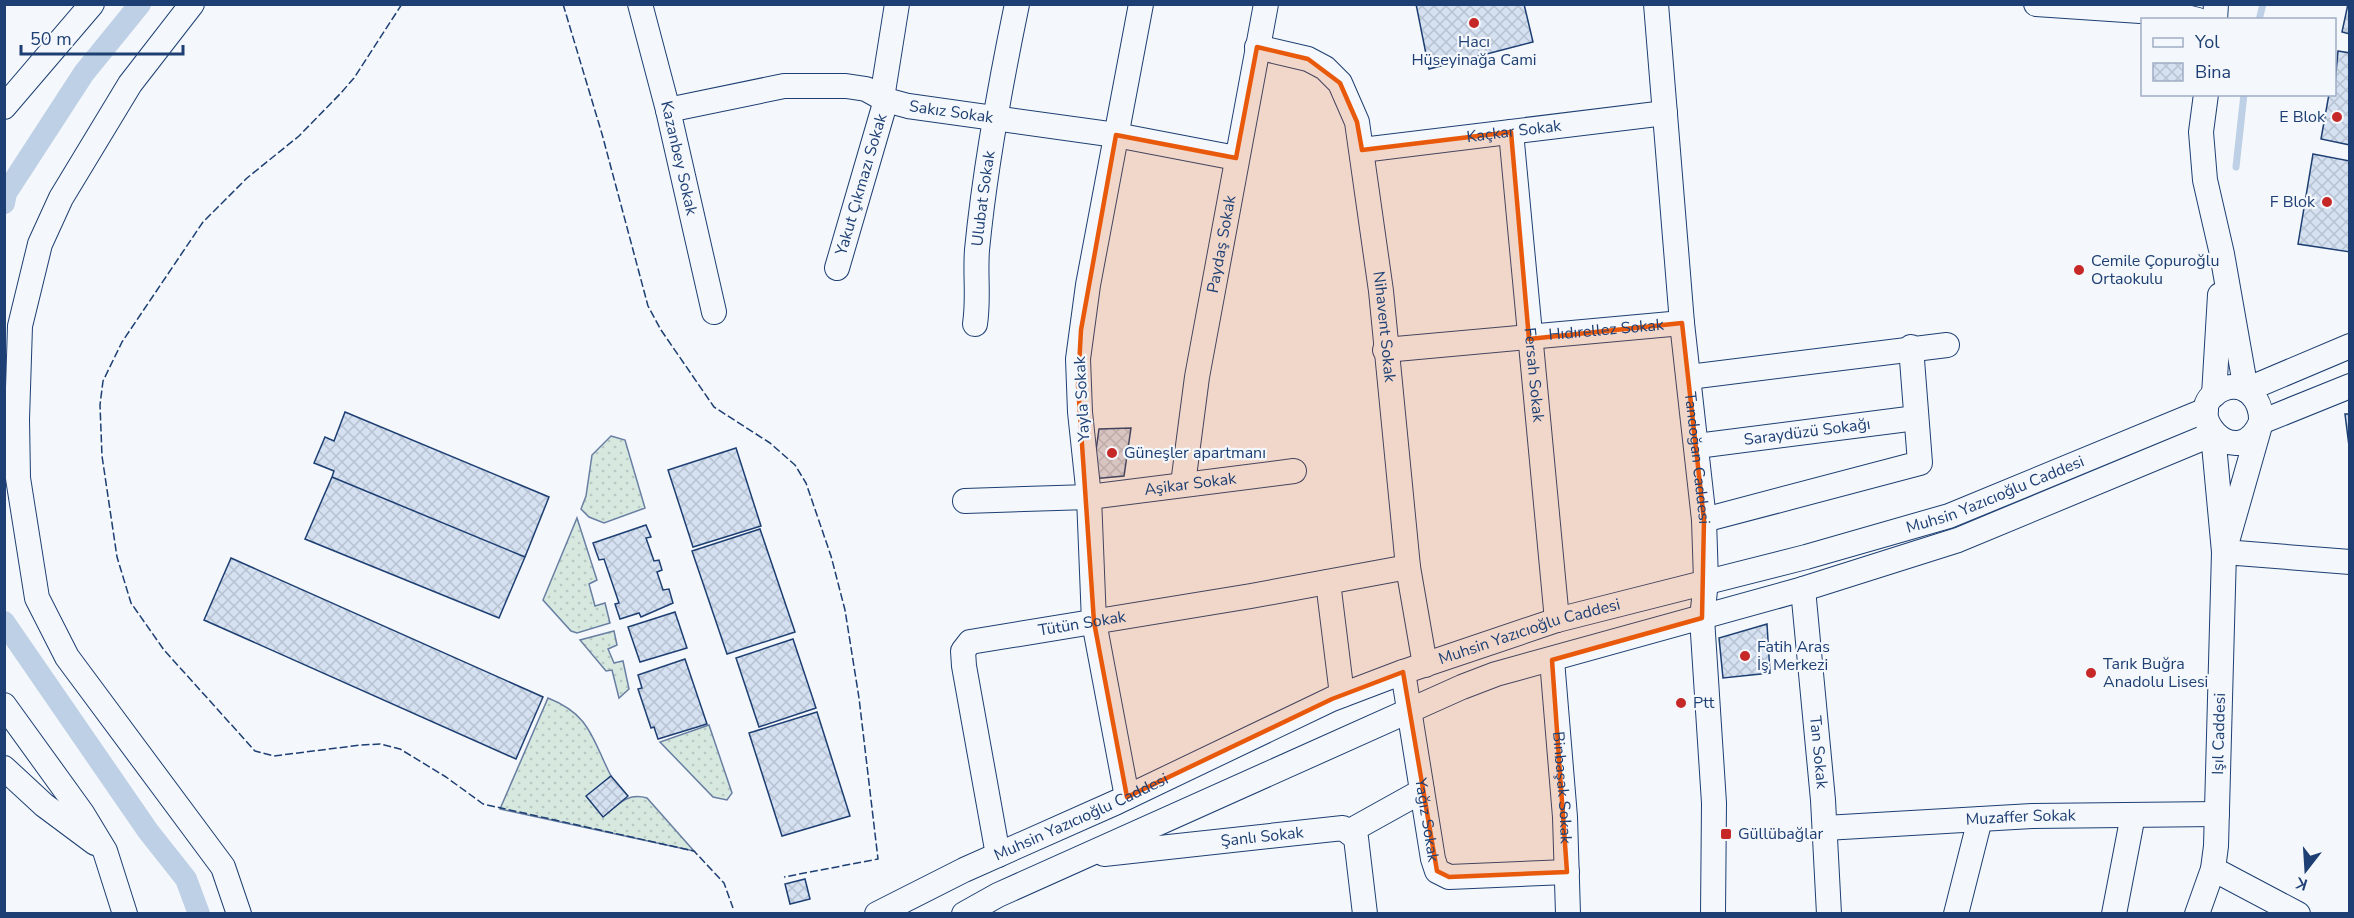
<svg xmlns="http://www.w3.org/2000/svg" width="2354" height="918" viewBox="0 0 2354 918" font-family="'Nunito Sans',sans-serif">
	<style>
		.grass { fill: url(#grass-dots); stroke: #687fa3; stroke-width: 1.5 }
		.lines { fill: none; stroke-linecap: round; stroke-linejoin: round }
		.stream { stroke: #bed0e5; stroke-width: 7 }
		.canal { stroke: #bed0e5; stroke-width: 22 }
		.building { fill: url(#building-cross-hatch); stroke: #1d3f73; stroke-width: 1.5 }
		.minor-casing { stroke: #1d3f73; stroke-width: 26 }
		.minor { stroke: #f4f7fb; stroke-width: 24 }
		.fence { stroke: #1d3f73; stroke-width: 1.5; stroke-dasharray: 8 3; stroke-linecap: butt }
		.marked { fill: #e8590c; fill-opacity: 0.2; stroke: #e8590c; stroke-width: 4.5; stroke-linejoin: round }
		.poi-dot { fill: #c62828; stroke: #f4f7fb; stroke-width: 2 }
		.labels { text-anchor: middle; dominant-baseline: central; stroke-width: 4.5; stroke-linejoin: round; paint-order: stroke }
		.poi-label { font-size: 16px; fill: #1d3f73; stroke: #f4f7fb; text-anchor: start }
		.street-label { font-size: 16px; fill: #1d3f73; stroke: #f4f7fb }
	</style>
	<defs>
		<pattern id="grass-dots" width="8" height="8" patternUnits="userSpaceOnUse" patternTransform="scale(1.5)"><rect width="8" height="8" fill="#d7e8df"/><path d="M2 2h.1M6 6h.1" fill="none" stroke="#b8c8c3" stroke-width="1.8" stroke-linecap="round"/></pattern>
		<pattern id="building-cross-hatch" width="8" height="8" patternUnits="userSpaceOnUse" patternTransform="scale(1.5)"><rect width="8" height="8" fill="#d5e0f0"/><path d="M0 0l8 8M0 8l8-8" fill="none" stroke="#b6c1d1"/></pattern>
	</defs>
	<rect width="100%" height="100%" fill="#f4f7fb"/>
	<path class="grass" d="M611,436l14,4 20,68 -41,15 -15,-6 -8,-8 5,-13 6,-41z
		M577,518l20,62 -8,4 6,22 10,-3 5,20 -33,10 -6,-2 -28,-31z
		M614,631l3,14 -9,4 6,14 9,-2 6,28 -10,9 -7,-28 -6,1 -26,-31z
		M548,698c43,17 44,41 63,78l-24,20 17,20c14,-11 23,-24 43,-18l47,53 -194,-42z
		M709,725l23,68 -5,7 -14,-3 -53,-55z"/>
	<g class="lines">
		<path class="stream" d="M2259,20l4,-16
			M2236,167l8,-73"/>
		<path class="canal" d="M4,203l2,-10 78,-120 56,-69
			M4,622l144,209 38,48 13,35"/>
	</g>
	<path class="building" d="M1416,4h108l9,38 -104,27z
		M2348,4h2v30l-8,-2z
		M2338,51l12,2v92l-29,-6 8,-45h5z
		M2313,154l37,7v91l-52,-8z
		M345,412l204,85 -24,60 -193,-80 2,-6 -20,-8 11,-26 9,4z
		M2345,414h5v40z
		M1131,428l-7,48 -32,3 7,-50z
		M736,448l25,78 -68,21 -25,-77z
		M332,477l193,80 -26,61 -194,-79z
		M646,525l5,12 -5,1 8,23 5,-1 3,10 -5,2 6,18 6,-1 4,14 -32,14 -2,-4 -19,6 -5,-15 4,-1 -15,-44 -5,1 -6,-17z
		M760,529l35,103 -68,22 -35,-103z
		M231,558l312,139 -27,62 -312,-139z
		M675,612l12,36 -47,14 -12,-35z
		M1767,624l3,49 -47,5 -4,-40z
		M793,639l23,69 -57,19 -23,-69z
		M685,659l22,65 -49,15 -4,-12 -3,1 -13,-39 4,-1 -4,-13z
		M817,712l33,104 -68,20 -33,-103z
		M611,776l17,20 -25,21 -17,-21z
		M805,879l5,20 -20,5 -5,-20z"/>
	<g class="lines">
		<defs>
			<g id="minor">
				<path d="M192,4l-62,80 -69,114 -21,46 -20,82 -3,93 1,59 19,120 30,59 156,210 16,47"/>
				<path id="s1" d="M640,4l28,106 46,202"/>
				<path id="s2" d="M1656,4l26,319 22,197 2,61 -4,37 12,185 -1,111"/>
				<path d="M2036,4l134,9 28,7"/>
				<path d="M2215,20l1,-16"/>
				<path id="s3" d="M1257,47l51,12 17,9 15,15 17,39 24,169 27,276 17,98"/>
				<path d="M2206,94l-5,38 4,48 17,74 24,136"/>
				<path d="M882,98l15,-94"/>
				<path d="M4,107l88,-103"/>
				<path id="s4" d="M668,110l116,-24h62l20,3 20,11 22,6 208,29 120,23"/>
				<path id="s5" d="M1511,132l46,488"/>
				<path id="s6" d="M1362,150l303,-37"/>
				<path id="s7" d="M837,268l49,-168"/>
				<path id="s8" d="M975,324c4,-27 0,-48 2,-74 8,-83 23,-164 40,-246"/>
				<path id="s9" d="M1385,350l297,-27"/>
				<path d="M1689,377l258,-32"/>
				<path d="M2246,390l104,-44"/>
				<path d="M2214,395l6,-100"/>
				<path d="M2261,422l89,-36"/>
				<path d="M2213,434l11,118 37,-130c1,-22 -15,-42 -38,-33 -48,20 15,88 38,33"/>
				<path id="s10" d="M1697,446l219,-28"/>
				<path id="s11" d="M1183,484l14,-107 69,-373"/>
				<path id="s12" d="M965,501l124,-4 205,-26"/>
				<path d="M1704,520l216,-57 -9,-116"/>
				<path d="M1328,582l14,113"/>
				<path id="s13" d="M1803,589l20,211 6,114"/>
				<path id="s14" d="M1552,660l13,157 3,97"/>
				<path id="s15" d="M1403,672l30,187 4,12 12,6 118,-5"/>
				<path d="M4,705l78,108 23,38 20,63"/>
				<path d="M4,768l40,37 51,38"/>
				<path d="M1127,797l-33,-175 -5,-125 -9,-85 -2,-53 10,-74 53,-281"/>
				<path id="s16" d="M1825,828l207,-12 185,-2"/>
				<path d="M1350,831l72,-40"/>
				<path id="s17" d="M1104,854l239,-26 13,10 9,76"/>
				<path id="s18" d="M998,855l-34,-189 -1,-15 7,-9 281,-46 157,-29"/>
				<path d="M2213,869l85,45"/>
				<path id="s19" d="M877,914l87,-44 153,-68 215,-103 71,-27 154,-52 249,-63 143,-41 257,-106"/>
				<path d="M964,914l34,-19 464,-208 34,-13 307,-85 155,-49 255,-106"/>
				<path d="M1956,914l24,-95"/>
				<path d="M2114,914l19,-99"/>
				<path id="s20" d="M2197,914l16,-45 3,-23 8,-294 126,10"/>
			</g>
		</defs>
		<use href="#minor" class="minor-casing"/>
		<use href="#minor" class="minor"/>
		<path class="fence" d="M402,4l-48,74 -14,16 -41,42 -52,42 -44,44 -81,120 -19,39 -3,24 2,51 15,101 14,46 33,47 91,101 19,5 87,-11 19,-1 20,5 46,28 37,27 211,47 30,32 9,25
			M563,4l39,130 46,172 13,24 53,77 56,36 25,22 11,18 25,73 14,54 14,88 19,161 -94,18"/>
	</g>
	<path class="marked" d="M1257,47l51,12 32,24 17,39 5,28 149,-18 18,207 153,-16 22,197 -2,98 -150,42 15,212 -118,5 -12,-6 -34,-199 -71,27 -205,98 -33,-175 -16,-237 3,-55 35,-195 120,23z"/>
	<g class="poi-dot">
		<circle cx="1474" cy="23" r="6"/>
		<circle cx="2337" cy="117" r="6"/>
		<circle cx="2327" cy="202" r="6"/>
		<circle cx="2079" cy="270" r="6"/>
		<circle cx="1112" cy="453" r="6"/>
		<circle cx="1745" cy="656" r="6"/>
		<circle cx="2091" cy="673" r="6"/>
		<circle cx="1681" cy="703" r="6"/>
		<rect x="1720" y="828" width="12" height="12" rx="3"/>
	</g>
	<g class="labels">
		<g class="poi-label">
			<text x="1474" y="42" text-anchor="middle">Hacı<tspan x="1474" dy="18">Hüseyinağa Cami</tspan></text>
			<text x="2325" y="117" text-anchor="end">E Blok</text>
			<text x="2315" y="202" text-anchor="end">F Blok</text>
			<text x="2091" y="261">Cemile Çopuroğlu<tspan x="2091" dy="18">Ortaokulu</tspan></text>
			<text x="1124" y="453">Güneşler apartmanı</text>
			<text x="1757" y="647">Fatih Aras<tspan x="1757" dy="18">İş Merkezi</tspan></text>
			<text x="2103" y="664">Tarık Buğra<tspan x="2103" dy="18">Anadolu Lisesi</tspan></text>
			<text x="1693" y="703">Ptt</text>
			<text x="1738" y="834">Güllübağlar</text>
		</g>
		<g class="street-label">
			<text stroke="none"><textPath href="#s4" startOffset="290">Sakız Sokak</textPath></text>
			<text stroke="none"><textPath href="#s6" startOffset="153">Kaçkar Sokak</textPath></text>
			<text stroke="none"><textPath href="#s1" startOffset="159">Kazanbey Sokak</textPath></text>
			<text stroke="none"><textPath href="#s7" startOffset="87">Yakut Çıkmazı Sokak</textPath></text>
			<text stroke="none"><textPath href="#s8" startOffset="126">Ulubat Sokak</textPath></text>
			<text stroke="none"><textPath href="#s11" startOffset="243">Paydaş Sokak</textPath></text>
			<text stroke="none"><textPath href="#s3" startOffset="342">Nihavent Sokak</textPath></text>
			<text stroke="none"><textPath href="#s9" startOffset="222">Hıdırellez Sokak</textPath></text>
			<text stroke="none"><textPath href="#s5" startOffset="244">Fersah Sokak</textPath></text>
			<text transform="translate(1082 399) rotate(-93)">Yayla Sokak</text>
			<text stroke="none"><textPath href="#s10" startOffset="111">Saraydüzü Sokağı</textPath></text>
			<text stroke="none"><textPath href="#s2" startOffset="456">Tandoğan Caddesi</textPath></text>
			<text stroke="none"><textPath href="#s12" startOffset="226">Aşikar Sokak</textPath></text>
			<text stroke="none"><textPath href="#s19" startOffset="1198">Muhsin Yazıcıoğlu Caddesi</textPath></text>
			<text stroke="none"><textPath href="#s18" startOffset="332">Tütün Sokak</textPath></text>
			<text stroke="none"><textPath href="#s19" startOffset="712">Muhsin Yazıcıoğlu Caddesi</textPath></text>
			<text stroke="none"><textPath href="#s20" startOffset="183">Işıl Caddesi</textPath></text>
			<text stroke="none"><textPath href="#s13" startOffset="164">Tan Sokak</textPath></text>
			<text stroke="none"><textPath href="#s14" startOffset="128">Binbaşak Sokak</textPath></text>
			<text stroke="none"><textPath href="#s19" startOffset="226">Muhsin Yazıcıoğlu Caddesi</textPath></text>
			<text stroke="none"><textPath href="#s16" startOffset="196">Muzaffer Sokak</textPath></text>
			<text stroke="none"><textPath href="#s15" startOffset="150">Yağız Sokak</textPath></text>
			<text stroke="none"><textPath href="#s17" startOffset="159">Şanlı Sokak</textPath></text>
		</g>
	</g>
	<rect width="2354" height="918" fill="none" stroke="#1d3f73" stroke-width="12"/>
	<rect x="2141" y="18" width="195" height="78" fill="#f4f7fb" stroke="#9eadc5" stroke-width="1.5"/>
	<rect x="2153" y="38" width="30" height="9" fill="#f4f7fb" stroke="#9eadc5" stroke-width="1.5"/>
	<text x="2195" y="48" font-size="18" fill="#1d3f73">Yol</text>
	<rect x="2153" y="63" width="30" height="18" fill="url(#building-cross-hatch)" stroke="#9eadc5" stroke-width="1.5"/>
	<text x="2195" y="78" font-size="18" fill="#1d3f73">Bina</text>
	<g transform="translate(2306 870) rotate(197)" stroke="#f4f7fb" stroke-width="4.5" paint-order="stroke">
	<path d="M0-4.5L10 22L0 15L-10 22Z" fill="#1d3f73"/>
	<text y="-9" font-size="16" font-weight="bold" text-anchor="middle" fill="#1d3f73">K</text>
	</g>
	<path d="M21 45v9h162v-9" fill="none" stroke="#1d3f73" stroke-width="3"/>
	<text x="30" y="45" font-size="18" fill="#1d3f73" stroke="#f4f7fb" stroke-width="4.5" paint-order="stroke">50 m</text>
</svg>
